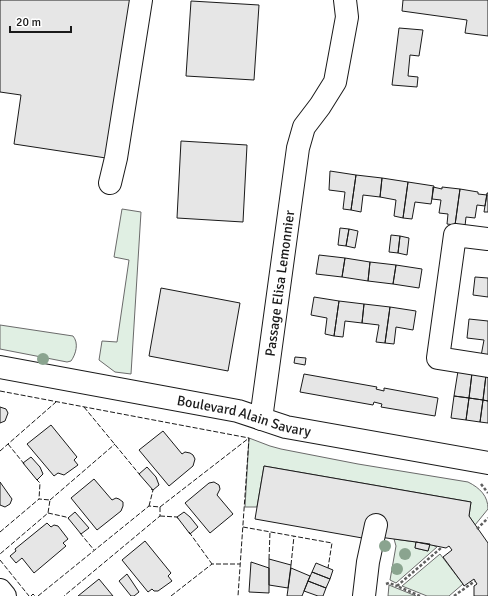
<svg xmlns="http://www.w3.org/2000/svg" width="488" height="596" viewBox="0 0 488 596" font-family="Signika,sans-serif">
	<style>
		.green { fill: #e0efe3; stroke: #6a6a6a }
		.building { fill: #e6e6e6; stroke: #1a1a1a }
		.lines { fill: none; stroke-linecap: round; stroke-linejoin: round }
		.minor-casing { stroke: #1a1a1a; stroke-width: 24 }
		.path { stroke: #5f5f5f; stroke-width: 2.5; stroke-dasharray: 3 2; stroke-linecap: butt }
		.minor { stroke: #fff; stroke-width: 22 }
		.fence { stroke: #1a1a1a; stroke-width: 1; stroke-dasharray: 5 2; stroke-linecap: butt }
		.tree { fill: #8aa48f }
		.labels { text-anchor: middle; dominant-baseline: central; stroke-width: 3; stroke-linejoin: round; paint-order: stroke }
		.street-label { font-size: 14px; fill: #1a1a1a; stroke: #fff }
	</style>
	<rect width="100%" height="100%" fill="#fff"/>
	<path class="green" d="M122,209l19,3 -10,162 -16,-2 -16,-12 3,-19 15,1 12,-82 -15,-3z
		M0,325l73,11c6,7 3,18 -2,25l-4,1 -67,-13z
		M249,438l21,8 11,3 77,15 110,18c12,6 20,14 20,27l-13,16 -6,-9 2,-14 -207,-36 -7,41h-12z
		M394,539l22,3 -1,6 13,3 2,-7 7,3 -41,36 -6,-3 6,-34z
		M440,554l23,30 -14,12h-22l-25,-10z
		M389,585l27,11h-28z"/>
	<path class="building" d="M0,0h131l-25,158 -92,-14 7,-49 -21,-3z
		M403,0h85v36l-23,-3 2,-13 -65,-9z
		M191,1l68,4 -5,75 -68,-4z
		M399,28l24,2 -4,26 -9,-1 -2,21 10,1 -1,10 -25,-2z
		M181,141l66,4 -4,77 -66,-4z
		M330,171l26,4 -5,35 -8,-1 2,-17 -16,-2z
		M356,175l26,3 -2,19 -17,-2 -2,17 -10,-2z
		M382,178l26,4 -5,36 -9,-2 2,-16 -16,-3z
		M408,182l26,4 -3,18 -16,-2 -3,17 -9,-1z
		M433,187l9,2v-2l18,2 -5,36 -8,-1 1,-10 -9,-1 2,-13 -9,-1z
		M460,189l18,3v2l9,1 -2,11 -8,-1 -2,13 -9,-1 -1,9 -10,-1z
		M487,193h1v19h-4z
		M340,228l9,1 -3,17 -8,-1z
		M349,229l9,2 -3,17 -9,-2z
		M391,235l9,1 -2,17 -9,-1z
		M400,236l9,2 -2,17 -9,-2z
		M319,255l26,3 -3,19 -26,-3z
		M345,258l25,4 -2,19 -26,-4z
		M370,262l26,3 -3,19 -25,-3z
		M396,265l26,4 -3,19 -26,-4z
		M475,277l13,1v19l-15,-2z
		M161,288l79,15 -12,68 -79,-15z
		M314,297l25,4 -5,35 -9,-2 2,-16 -16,-3z
		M339,301l25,3 -2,19 -17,-2 -2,16 -9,-1z
		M364,304l26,3 -5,36 -9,-1 3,-17 -17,-2z
		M390,307l26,4 -3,19 -17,-3 -2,17 -9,-1z
		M469,319l19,2v36l-7,-1 3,-16 -17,-2z
		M295,357l11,1 -1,7 -11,-2z
		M458,371l14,2 -3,25 -15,-2z
		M472,373l14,2 -3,25 -14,-2z
		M304,374l73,13 -1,2 8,2v-3l54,10 -3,18 -54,-9 1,-3 -8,-2 -1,3 -73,-13z
		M486,375h2v26l-5,-1z
		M454,396l15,2 -3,22 -15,-2z
		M469,398l14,2 -3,22 -14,-2z
		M483,400l5,1v22l-8,-1z
		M0,407l6,2 2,4 -3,8 -5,2z
		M51,425l26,32 -3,3 4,5 -14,10 -6,-2 -4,3 -27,-32z
		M163,431l19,23 3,-2 5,1 3,2 2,4 -2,7 -24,20 -30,-36z
		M31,457l9,10 3,7 -6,6 -14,-17z
		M264,466l207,36 -2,14 19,27v53h-14v-10l3,-2 -3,-5 -10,7 -1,-2 -20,-27 9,-7 -3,-4 -3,2 -30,-6 -37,-5 -11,2 -113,-20z
		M147,467l9,10 3,8 -6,5 -14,-16z
		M94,479l18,21 4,-2 3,1 4,3v4l-2,5 -24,19 -26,-32z
		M0,482l12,17 -2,5 -5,3 -5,-2z
		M214,482l5,3 1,4 -3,6 16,19 -23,19 -25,-30 24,-20z
		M75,512l14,16 -8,6 -13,-16z
		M184,512l6,5 8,10 -8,7 -13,-17z
		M47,523l4,4 3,-2 4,1 10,13 -5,4 3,3 -32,27 -12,-15 -6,5 -6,-7 6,-5 -1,-2z
		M145,541l26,32 -3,3 4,5 -14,10h-4l-2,-2 -4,3 -26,-32z
		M416,542l14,2 -2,7 -13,-3z
		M269,559l22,6 -3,23 -19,-3z
		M251,562l18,6v25l-20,-1z
		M316,563l17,7 -3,9 -18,-7z
		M291,568l19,8 -8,20h-15z
		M312,572l18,7 -4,9 -18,-7z
		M127,574l12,18 -5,4h-3l-12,-15z
		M99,579l14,17h-35z
		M308,581l18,7 -3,8h-5l-14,-5z"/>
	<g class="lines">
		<defs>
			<g id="minor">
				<path d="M110,183l6,-25 25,-158"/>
				<path d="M488,239l-33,-4 -17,123 50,8"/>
				<path id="s1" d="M0,367l238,44 48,16 202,36"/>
				<path id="s2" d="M261,419l37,-271 6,-21 16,-21 15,-24 12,-65 -2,-17"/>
				<path d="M0,590l5,6"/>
				<path d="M364,596l4,-34 8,-37"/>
			</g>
		</defs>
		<use href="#minor" class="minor-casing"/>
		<path class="path" d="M481,484l7,9
			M477,529l11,-11
			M386,584l3,-1 8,3
			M420,596l-23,-10 44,-38
			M454,596l21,-15"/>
		<use href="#minor" class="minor"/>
		<path class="fence" d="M0,391l249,47 -11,158
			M84,407l56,68
			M8,444l17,21
			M0,451l56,-49
			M36,479l4,4 -1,16
			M50,500l65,-56
			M149,506l4,-16 -2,-1
			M160,507l89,-69
			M48,513l18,4 3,2
			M160,516l17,1 2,3
			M243,527l89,16 -4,25
			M0,532l39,-33 11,1 -2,13 -48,41
			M189,532l23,32
			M80,533l14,17
			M269,559l1,-27
			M0,560l29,36
			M291,565l3,-29
			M31,596l2,-2 2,2
			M38,596l111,-90 11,1v9l-96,80
			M171,596l41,-32h28"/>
	</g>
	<g class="tree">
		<circle cx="43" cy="359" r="6"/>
		<circle cx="385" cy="546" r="6"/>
		<circle cx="405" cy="554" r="6"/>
		<circle cx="397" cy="569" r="6"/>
	</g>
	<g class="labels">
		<g class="street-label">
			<text stroke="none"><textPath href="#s2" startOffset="137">Passage Elisa Lemonnier</textPath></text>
			<text stroke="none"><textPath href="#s1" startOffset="249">Boulevard Alain Savary</textPath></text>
		</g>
	</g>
	<path d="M10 26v6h61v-6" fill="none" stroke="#1a1a1a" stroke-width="2"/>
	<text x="16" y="26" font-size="12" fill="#1a1a1a" stroke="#ffffff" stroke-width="3" paint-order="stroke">20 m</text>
</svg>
